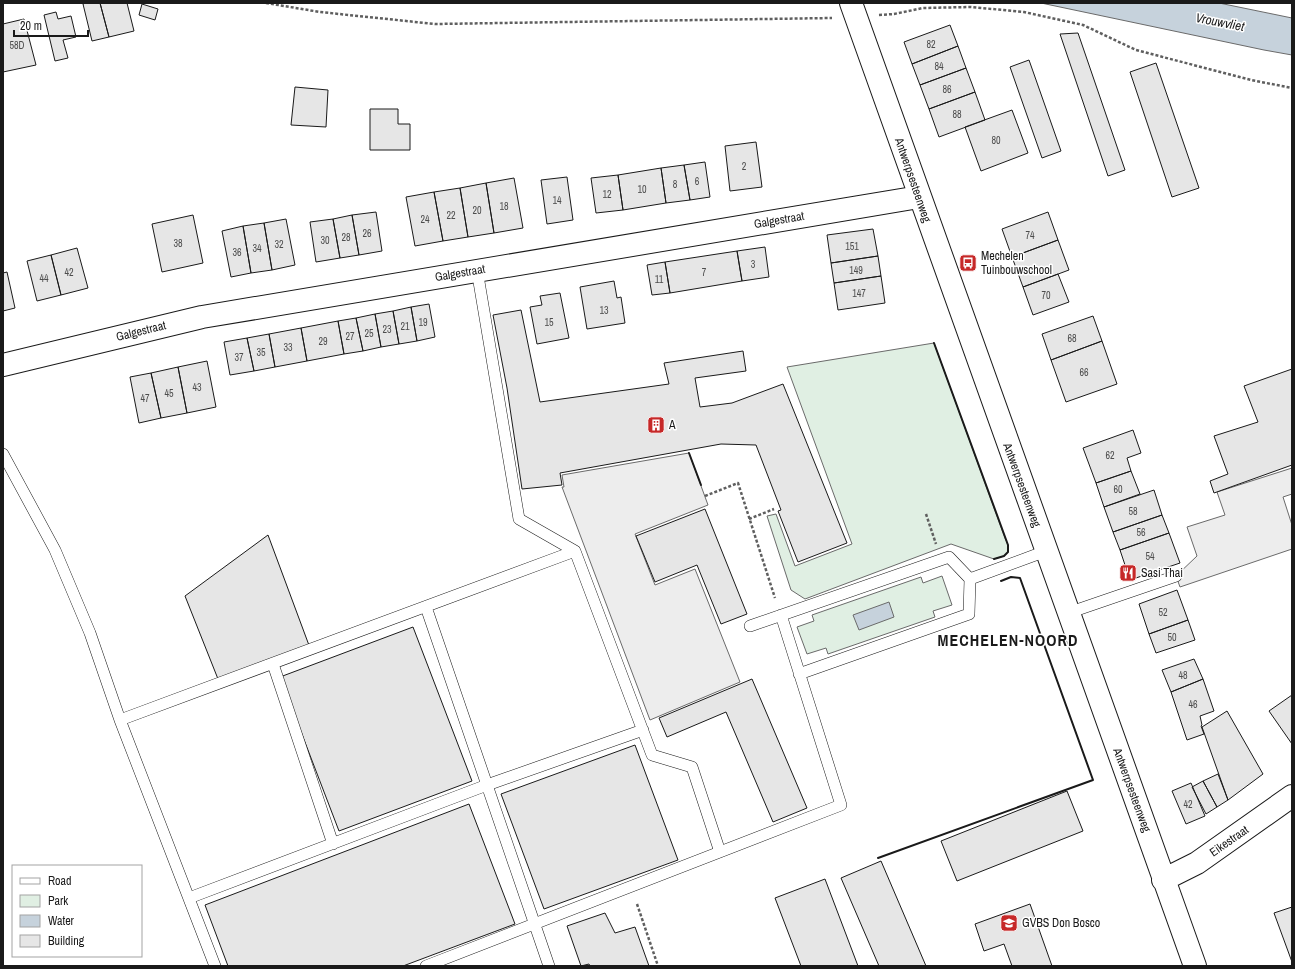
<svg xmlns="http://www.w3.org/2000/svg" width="1295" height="969" viewBox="0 0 1295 969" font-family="'Archivo Narrow',sans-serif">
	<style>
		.green { fill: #e0efe3; stroke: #6a6a6a }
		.parking { fill: #ededed; stroke: #6a6a6a }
		.water { fill: #c6d2dc; stroke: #6a6a6a }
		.building { fill: #e6e6e6; stroke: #1a1a1a }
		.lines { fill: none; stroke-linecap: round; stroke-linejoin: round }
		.lane-casing { stroke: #1a1a1a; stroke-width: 12 }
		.street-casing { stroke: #1a1a1a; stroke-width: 24 }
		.secondary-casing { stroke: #1a1a1a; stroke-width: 24 }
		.path { stroke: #5f5f5f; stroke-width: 2.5; stroke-dasharray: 3 2; stroke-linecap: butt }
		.lane { stroke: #fff; stroke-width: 11 }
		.street { stroke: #fff; stroke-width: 22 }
		.secondary { stroke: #fff; stroke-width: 22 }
		.wall { stroke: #1a1a1a; stroke-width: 2 }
		.labels { text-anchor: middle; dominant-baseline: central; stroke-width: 3; stroke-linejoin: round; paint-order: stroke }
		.number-label { font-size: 10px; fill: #4d4d4d }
		.street-label { font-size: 12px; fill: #1a1a1a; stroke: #fff }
		.poi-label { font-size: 12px; fill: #1a1a1a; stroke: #fff; text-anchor: start }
		.water-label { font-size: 13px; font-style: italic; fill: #1a1a1a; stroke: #fff }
		.district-label { font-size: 16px; font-weight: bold; letter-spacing: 1px; fill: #1a1a1a; stroke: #fff }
	</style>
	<rect width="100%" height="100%" fill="#fff"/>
	<path class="green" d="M934,343l71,195 3,7v7l-4,4 -10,3 -43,-15 -146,55 -14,-9 -24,-74 9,-2 19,52 57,-22 -65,-177z
		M942,576l10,29 -19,6 2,6 -107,37 -2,-6 -19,6 -10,-27 17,-6 -2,-6 109,-38 2,6z"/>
	<path class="parking" d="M689,453l19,52 -73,29 20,51 40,-16 45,113 -90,38 -88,-233h2l-2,-12z
		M1292,468v26l-9,3 9,28v24l-112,38 -4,-11 21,-20 -10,-29 38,-12 -8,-23z"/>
	<path class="water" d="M1041,3h178l73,15v37l-28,-5z
		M889,602l5,15 -35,13 -6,-15z"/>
	<path class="building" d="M86,3h14l9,34 -17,4 -9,-37z
		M100,3h27l7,28 -25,6z
		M142,4l16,5 -3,11 -16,-5z
		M56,12l2,7 13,-3 5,21 -13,3 5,18 -13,3 -11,-46z
		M24,19l12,46 -33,7v-48z
		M950,25l8,21 -46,18 -8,-22z
		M1078,33l47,137 -17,6 -48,-142z
		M958,46l8,22 -46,17 -8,-21z
		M1029,60l32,91 -19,7 -32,-91z
		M1156,63l43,125 -27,9 -42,-125z
		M966,68l9,24 -46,17 -9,-24z
		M295,87l33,3 -2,37 -35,-2z
		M975,92l10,28 -46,17 -10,-28z
		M370,109h28v15h12v26h-40z
		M1012,110l16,43 -47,18 -16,-44z
		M756,142l6,45 -32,4 -5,-45z
		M705,162l5,35 -20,3 -6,-35z
		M684,165l6,35 -24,3 -5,-35z
		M661,168l5,35 -43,7 -5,-35z
		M618,175l5,35 -27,3 -5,-35z
		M567,177l6,43 -26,4 -6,-44z
		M514,178l9,50 -29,5 -8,-50z
		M486,183l8,50 -26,4 -8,-49z
		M460,188l8,49 -25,4 -9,-49z
		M434,192l9,49 -28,5 -9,-49z
		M376,212l6,39 -23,4 -7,-40z
		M1048,212l10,28 -46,17 -10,-28z
		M193,215l10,48 -41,9 -10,-48z
		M352,215l7,40 -19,3 -7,-39z
		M286,219l9,46 -23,5 -8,-47z
		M333,219l7,39 -24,4 -6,-40z
		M264,223l8,47 -21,3 -8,-47z
		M243,226l8,47 -20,4 -9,-46z
		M873,229l5,27 -47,7 -4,-28z
		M1058,240l11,30 -46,17 -11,-30z
		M765,247l4,30 -27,4 -5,-30z
		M77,248l11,40 -27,7 -10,-40z
		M737,251l5,30 -72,12 -5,-31z
		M51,255l10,40 -24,6 -10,-40z
		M878,256l3,20 -47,7 -3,-20z
		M665,262l5,31 -18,2 -5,-30z
		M7,272l8,36 -12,3v-38z
		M1058,274l11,28 -36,13 -10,-28z
		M881,276l4,27 -47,7 -4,-27z
		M614,281l3,17 4,-1 4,26 -38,6 -7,-42z
		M560,293l9,45 -32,6 -7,-37 12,-2 -2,-9z
		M429,304l6,33 -18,4 -6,-34z
		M411,307l6,34 -18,3 -6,-33z
		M521,310l19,92 129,-18 -5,-21 79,-12 3,20 -51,7 5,29 32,-4 51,-19 64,159 -49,19 -20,-51 3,-1 -25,-65 -35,-1 -161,29 2,12 -40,4 -15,-101 -14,-73z
		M393,311l6,33 -18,3 -6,-33z
		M375,314l6,33 -18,4 -7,-33z
		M1093,316l9,25 -51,19 -9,-26z
		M356,318l7,33 -19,3 -6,-33z
		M338,321l6,33 -37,7 -6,-33z
		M301,328l6,33 -32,6 -6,-33z
		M269,334l6,33 -21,4 -7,-33z
		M247,338l7,33 -24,4 -6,-33z
		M1102,341l15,43 -51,18 -15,-42z
		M207,361l9,46 -29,6 -9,-46z
		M178,367l9,46 -26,5 -10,-45z
		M1292,369v96l-78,28 -4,-12 18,-7 -14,-38 44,-14 -14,-36z
		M151,373l10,45 -22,5 -9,-46z
		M1133,430l8,23 -14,5 4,13 -35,12 -13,-35z
		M1131,471l9,23 -36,13 -8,-24z
		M1154,490l8,25 -49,17 -9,-25z
		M705,509l42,105 -26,10 -24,-59 -42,17 -19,-46z
		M1162,515l7,18 -49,17 -7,-18z
		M1169,533l11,30 -50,17 -10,-30z
		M268,535l42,113 -92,31 -33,-83z
		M1177,590l11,30 -39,14 -10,-30z
		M1188,620l7,20 -39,13 -7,-19z
		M413,627l59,154 -133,50 -59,-154z
		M1194,659l9,20 -32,13 -9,-22z
		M752,679l55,129 -34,14 -47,-110 -59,25 -8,-19z
		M1203,679l11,32 -14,5 2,9 -1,1 3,8 -17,6 -16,-48z
		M1292,695v49l-23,-33z
		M1227,711l36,63 -35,26 -26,-73z
		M635,745l43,115 -134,49 -43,-115z
		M1218,774l10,26 -11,7 -14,-26z
		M1203,781l14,26 -11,7 -14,-27z
		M1191,783l14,33 -19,8 -14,-33z
		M1067,791l16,40 -126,50 -16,-40z
		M469,804l46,120 -112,42h-175l-23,-61z
		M881,861l45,105h-47l-38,-88z
		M825,879l33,87h-57l-26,-68z
		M1030,904l22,62h-40l-8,-22 -20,7 -9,-27z
		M1292,907v55l-18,-49z
		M605,913l10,20 20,-6 14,39h-59l-1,-2 -8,2 -14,-40z"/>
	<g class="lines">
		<defs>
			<path id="lane" d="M477,270l42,249 56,32 77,204 40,12 28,85
				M3,454l52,96 35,83 30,87 95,246
				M970,579l76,-28
				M426,607l123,359
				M1068,613l108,-37
				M750,626l199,-69 21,22 -1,35 -170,60
				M273,664l60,180
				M120,720l455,-169
				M189,898l298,-113 156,-55
				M426,966l415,-161 -60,-190"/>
			<path id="street" d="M3,365l199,-48 717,-120"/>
			<path id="secondary" d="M851,3l344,963
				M1163,880l34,-17 95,-67"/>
		</defs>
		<use href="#lane" class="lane-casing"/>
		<use href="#street" class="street-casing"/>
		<use href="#secondary" class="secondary-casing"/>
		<path class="path" d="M266,3l54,9 115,12 397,-6
			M879,15l15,-1 29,-6 48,-1 53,5 59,13 53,25 115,30 41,8
			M705,496l33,-13 37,115
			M926,514l10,30
			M749,519l25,-10
			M637,904l21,62"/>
		<use href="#lane" class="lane"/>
		<use href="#street" class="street"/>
		<use href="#secondary" class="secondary"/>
		<path class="wall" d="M934,343l74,202v7l-4,4 -10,3
			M689,453l12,32
			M878,858l215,-78 -73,-202 -9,-1 -10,4"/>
	</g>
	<defs>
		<symbol id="bus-square" viewBox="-11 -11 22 22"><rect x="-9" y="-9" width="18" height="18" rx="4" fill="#c62828" stroke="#fff"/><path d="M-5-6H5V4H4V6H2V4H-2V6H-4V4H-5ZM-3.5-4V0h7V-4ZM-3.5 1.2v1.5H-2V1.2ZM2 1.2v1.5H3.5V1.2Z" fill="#fff"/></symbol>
		<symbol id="building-square" viewBox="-11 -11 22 22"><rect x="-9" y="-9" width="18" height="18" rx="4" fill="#c62828" stroke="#fff"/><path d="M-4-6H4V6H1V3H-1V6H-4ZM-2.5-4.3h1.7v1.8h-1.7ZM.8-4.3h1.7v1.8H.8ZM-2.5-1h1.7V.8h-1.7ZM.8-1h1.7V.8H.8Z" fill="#fff"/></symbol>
		<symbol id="restaurant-square" viewBox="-11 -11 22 22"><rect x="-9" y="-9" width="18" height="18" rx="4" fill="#c62828" stroke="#fff"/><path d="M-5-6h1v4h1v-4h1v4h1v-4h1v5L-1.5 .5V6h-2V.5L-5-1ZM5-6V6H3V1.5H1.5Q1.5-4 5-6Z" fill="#fff"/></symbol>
		<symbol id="school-square" viewBox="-11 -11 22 22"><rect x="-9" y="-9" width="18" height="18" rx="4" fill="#c62828" stroke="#fff"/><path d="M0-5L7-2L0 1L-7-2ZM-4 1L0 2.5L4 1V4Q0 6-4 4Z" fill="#fff"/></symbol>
	</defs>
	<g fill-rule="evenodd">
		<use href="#bus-square" x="958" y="253" width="20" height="20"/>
		<use href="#building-square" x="646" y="415" width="20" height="20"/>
		<use href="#restaurant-square" x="1118" y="563" width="20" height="20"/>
		<use href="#school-square" x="999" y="913" width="20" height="20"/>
	</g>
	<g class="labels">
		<g class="number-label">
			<text x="931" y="44">82</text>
			<text x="17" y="45">58D</text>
			<text x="939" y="66">84</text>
			<text x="947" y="89">86</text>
			<text x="957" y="114">88</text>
			<text x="996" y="140">80</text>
			<text x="744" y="166">2</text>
			<text x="697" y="181">6</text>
			<text x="675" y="184">8</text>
			<text x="642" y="189">10</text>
			<text x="607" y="194">12</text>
			<text x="557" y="200">14</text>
			<text x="504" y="206">18</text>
			<text x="477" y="210">20</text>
			<text x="451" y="215">22</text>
			<text x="425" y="219">24</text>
			<text x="367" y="233">26</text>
			<text x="1030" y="235">74</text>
			<text x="346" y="237">28</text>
			<text x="325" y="240">30</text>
			<text x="178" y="243">38</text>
			<text x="279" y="244">32</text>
			<text x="852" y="246">151</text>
			<text x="257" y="248">34</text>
			<text x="237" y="252">36</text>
			<text x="753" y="264">3</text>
			<text x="856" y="270">149</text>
			<text x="69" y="272">42</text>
			<text x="704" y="272">7</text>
			<text x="44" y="278">44</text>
			<text x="659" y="279">11</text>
			<text x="859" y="293">147</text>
			<text x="1046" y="295">70</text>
			<text x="604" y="310">13</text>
			<text x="423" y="322">19</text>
			<text x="549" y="322">15</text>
			<text x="405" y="326">21</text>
			<text x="387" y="329">23</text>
			<text x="369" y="333">25</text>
			<text x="350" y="336">27</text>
			<text x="1072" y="338">68</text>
			<text x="323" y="341">29</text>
			<text x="288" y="347">33</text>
			<text x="261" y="352">35</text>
			<text x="239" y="357">37</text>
			<text x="1084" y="372">66</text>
			<text x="197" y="387">43</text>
			<text x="169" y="393">45</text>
			<text x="145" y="398">47</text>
			<text x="1110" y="455">62</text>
			<text x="1118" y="489">60</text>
			<text x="1133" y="511">58</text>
			<text x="1141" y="532">56</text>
			<text x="1150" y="556">54</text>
			<text x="1163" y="612">52</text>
			<text x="1172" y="637">50</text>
			<text x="1183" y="675">48</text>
			<text x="1193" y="704">46</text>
			<text x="1188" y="804">42</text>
		</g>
		<g class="street-label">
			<text transform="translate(913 180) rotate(71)">Antwerpsesteenweg</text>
			<text transform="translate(779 220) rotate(-10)">Galgestraat</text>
			<text transform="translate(460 273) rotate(-10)">Galgestraat</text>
			<text transform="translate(141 331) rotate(-14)">Galgestraat</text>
			<text transform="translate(1022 485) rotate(70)">Antwerpsesteenweg</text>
			<text transform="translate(1132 790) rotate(70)">Antwerpsesteenweg</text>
			<text transform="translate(1229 841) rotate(-35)">Eikestraat</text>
		</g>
		<g class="poi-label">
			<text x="981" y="256">Mechelen<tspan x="981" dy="14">Tuinbouwschool</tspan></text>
			<text x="669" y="425">A</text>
			<text x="1141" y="573">Sasi Thai</text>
			<text x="1022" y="923">GVBS Don Bosco</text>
		</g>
		<g class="water-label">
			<text transform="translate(1220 22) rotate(11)">Vrouwvliet</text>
		</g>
		<g class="district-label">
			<text x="1008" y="640">MECHELEN-NOORD</text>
		</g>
	</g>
	<rect width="1295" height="969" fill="none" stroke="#1a1a1a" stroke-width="8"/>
	<rect x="12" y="865" width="130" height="92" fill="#ffffff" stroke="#a3a3a3"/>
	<rect x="20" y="878" width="20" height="6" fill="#ffffff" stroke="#a3a3a3"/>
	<text x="48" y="885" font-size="12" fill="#1a1a1a">Road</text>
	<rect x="20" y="895" width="20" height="12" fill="#e0efe3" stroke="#a3a3a3"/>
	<text x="48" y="905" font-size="12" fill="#1a1a1a">Park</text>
	<rect x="20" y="915" width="20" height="12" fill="#c6d2dc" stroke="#a3a3a3"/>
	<text x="48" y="925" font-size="12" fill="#1a1a1a">Water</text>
	<rect x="20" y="935" width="20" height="12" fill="#e6e6e6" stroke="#a3a3a3"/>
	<text x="48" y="945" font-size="12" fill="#1a1a1a">Building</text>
	<path d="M14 30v6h74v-6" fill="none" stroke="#1a1a1a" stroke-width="2"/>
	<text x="20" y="30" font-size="12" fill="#1a1a1a" stroke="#ffffff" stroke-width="3" paint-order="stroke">20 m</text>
</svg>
